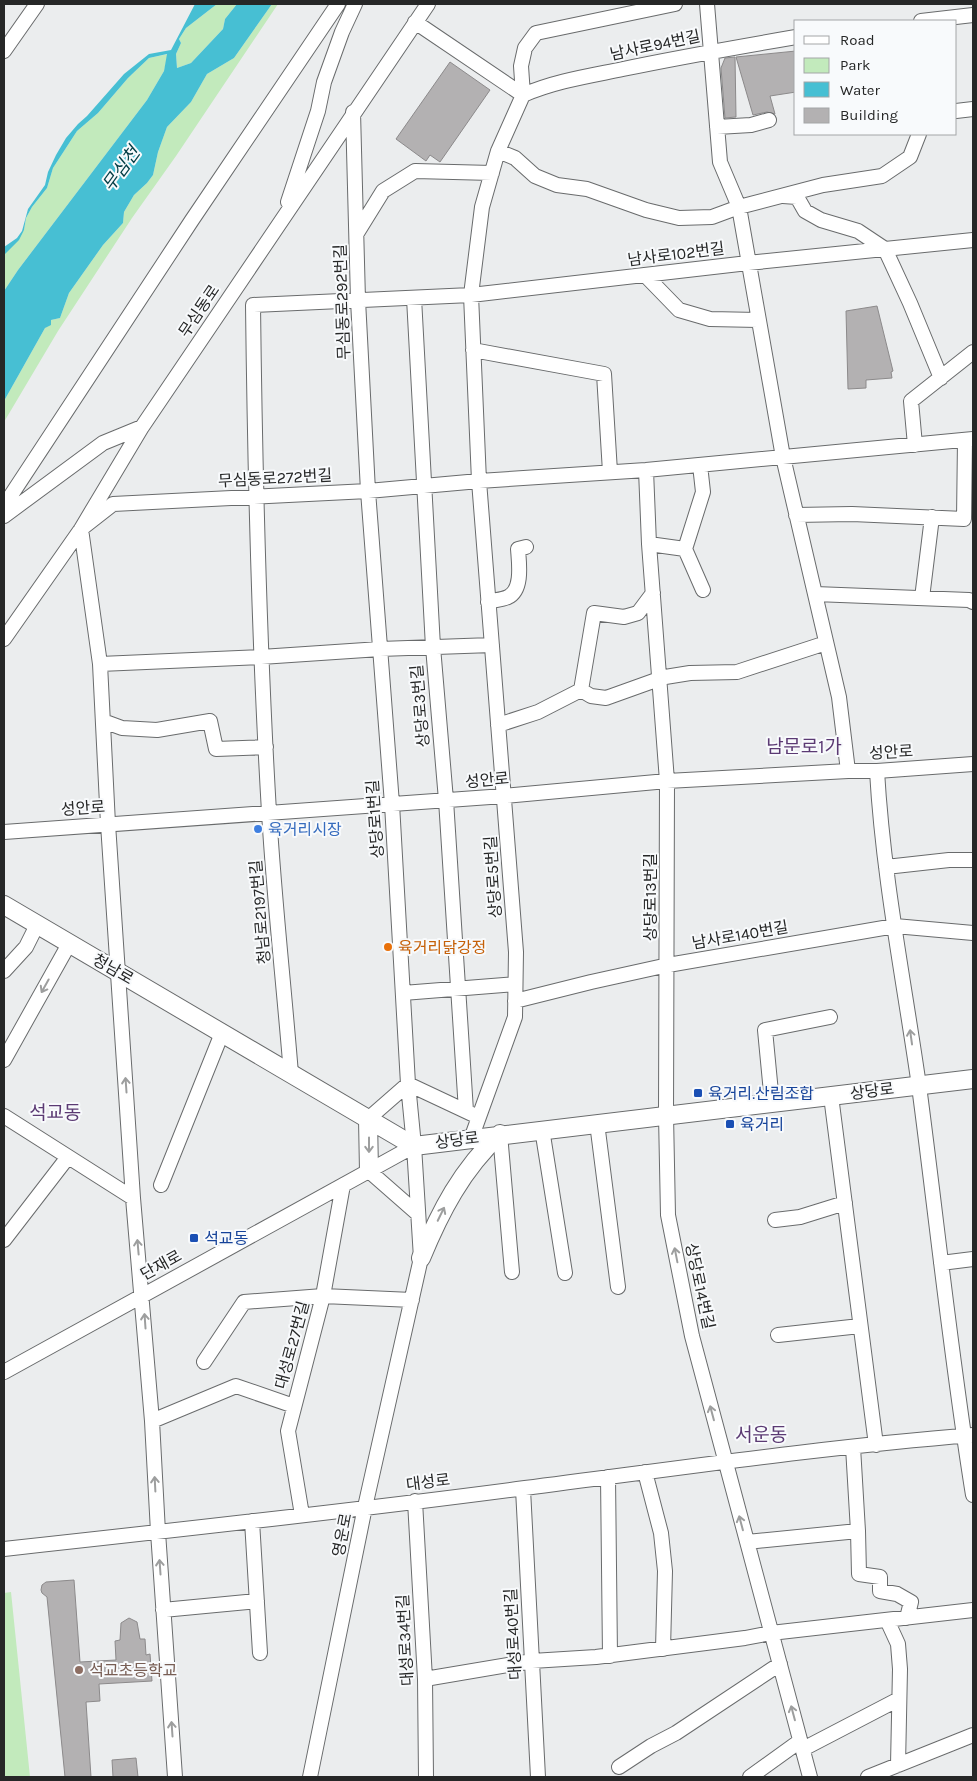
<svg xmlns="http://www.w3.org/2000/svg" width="977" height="1781" viewBox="0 0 977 1781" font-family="Karla,'Noto Sans KR',sans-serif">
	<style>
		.green { fill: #c2eabc }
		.water { fill: #47bfd3 }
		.building { fill: #b3b1b2; stroke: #8c8a8b }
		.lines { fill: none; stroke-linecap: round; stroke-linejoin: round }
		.minor-casing { stroke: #696b6c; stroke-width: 16 }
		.major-casing { stroke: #696b6c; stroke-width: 20 }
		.minor { stroke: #fff; stroke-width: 14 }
		.major { stroke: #fff; stroke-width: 18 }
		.oneway { stroke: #9d9e9e }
		.shop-dot { fill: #3f7fe0; stroke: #f8fafc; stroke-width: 2 }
		.food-dot { fill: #e8710a; stroke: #f8fafc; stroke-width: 2 }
		.transit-dot { fill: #1a4fb4; stroke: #f8fafc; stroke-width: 2 }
		.education-dot { fill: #8d6e63; stroke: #f8fafc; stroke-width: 2 }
		.labels { text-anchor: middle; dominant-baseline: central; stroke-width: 4; stroke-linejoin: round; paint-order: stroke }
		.street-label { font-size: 16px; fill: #262727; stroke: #f8fafc }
		.shop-label { font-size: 16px; fill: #366cbe; stroke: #f8fafc; text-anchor: start }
		.food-label { font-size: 16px; fill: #c56008; stroke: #f8fafc; text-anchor: start }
		.transit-label { font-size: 16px; fill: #164399; stroke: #f8fafc; text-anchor: start }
		.education-label { font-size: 16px; fill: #785e54; stroke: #f8fafc; text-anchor: start }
		.water-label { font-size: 18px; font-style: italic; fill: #023c44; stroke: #f8fafc }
		.quarter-label { font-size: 19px; fill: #5b3a73; stroke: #f8fafc }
	</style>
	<rect width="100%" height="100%" fill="#ebedee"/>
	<path class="green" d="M217,4h20l-12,15 -2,10 -32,34 -14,5 -1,-14 5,-11 -2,-4 7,-11z
		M272,4h6l-102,152 -44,62 -74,113 -54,91v-21l41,-73 6,-8 9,-2 9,-25 34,-48 20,-22 1,-11 10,-17 13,-12 6,-8 5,-23 9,-25 24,-25 16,-28 27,-16z
		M168,54l-4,17 -17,29 -129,170 -14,21v-36l20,-25 2,-12 6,-11 15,-19 6,-20 24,-37 21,-18 30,-35 21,-20z
		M11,1592l19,185h-26v-184z"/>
	<path class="water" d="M195,4h22l-31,24 -7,11 2,4 -5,11 1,14 14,-5 32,-34 2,-10 12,-15h35l-38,54 -27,16 -16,28 -24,25 -9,25 -5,23 -6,8 -13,12 -10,17 -1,11 -20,22 -34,48 -9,25 -9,2v5l-6,3 -41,73v-110l14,-21 129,-170 17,-29 3,-17 -18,4 -21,20 -30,35 -21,18 -24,37 -6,20 -15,19 -6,11 -2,12 -5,10 -15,15v-8l13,-9 5,-7 6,-22 17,-24 3,-13 8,-17 10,-17 12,-14 9,-8 37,-42 25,-20 22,-4z"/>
	<path class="building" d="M796,51v41l-26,4 5,18 -8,-2 -14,3 -17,-58z
		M735,57l1,60 -11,1 -4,-50 4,-10z
		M450,62l40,28 -50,72 -10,-7 -4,6 -30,-22z
		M877,306l16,65 -2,1 1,6 -26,2v8l-18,1 -2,-78z
		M74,1580l6,82 36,-2 -1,-19 5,-1 1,-17 8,-5 8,4 3,17h5l1,16 4,-1 2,27 -53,3 1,17 -14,1 5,75h-26l-18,-180 -5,-4 -1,-3 1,-5 4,-3z
		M136,1758l2,19h-25l-1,-17z"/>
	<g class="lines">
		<defs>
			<path id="minor" d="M707,4l13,158 19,45 44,250 56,240 9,74
				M921,21l52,-6
				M415,22l108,73
				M4,51l33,-47
				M523,95c32,-14 66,-19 100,-26 57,-12 115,-22 173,-32
				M956,111l17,-2
				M717,127l34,-2 18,-5
				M498,151l17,7 20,18 22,9 30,4 59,21 33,8 33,-1 27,-10 84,-22 59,-9 28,-19 9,-23
				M783,196l14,1 8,14 16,9 37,11 27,18 25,54 31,75
				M288,202l30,-91 6,-29 18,-50 13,-28
				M357,233l26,-42 32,-20 77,2
				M645,275l34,35 31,9 48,1
				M414,298l19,349 13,153 20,311
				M253,305c2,169 6,338 16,507 5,87 15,174 22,262
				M253,305l218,-10 277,-32 225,-23
				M473,350l131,24 6,98
				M915,445l-4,-44 62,-49
				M646,470l3,74 18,237 -1,334 2,100 24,121 118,441
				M4,506l188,-286 146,-216
				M796,515l56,-1 112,5 1,-79
				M4,516l99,-73 39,-16
				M649,544l36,5
				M685,549l18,-57 -3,-27
				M685,549l18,41
				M653,593l-15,20 -14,4 -30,-4 -13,77 10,6 15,2 53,-19
				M815,594l154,6 4,2
				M922,598l10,-81
				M488,602c6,-2 14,-2 20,-5 15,-7 11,-34 10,-48l8,-2
				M4,639l77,-110 61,-102 286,-423
				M100,664l161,-7 119,-8 112,-4
				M659,678l31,-5 47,-1 89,-29
				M103,721l19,7 35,2 53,-9 6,28 50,-2
				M498,725l40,-13 43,-22
				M877,771c6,106 27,210 42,315 18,136 32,273 54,409
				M4,832l500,-36 163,-15 181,-10h29l96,-7
				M886,867l63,-7h24
				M4,971l22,-24 11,-22
				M403,993l112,-9
				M515,1001l76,-19 77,-17 227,-39 78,7
				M4,1060l65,-116
				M831,1096l45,349
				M772,1103l-7,-73 65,-13
				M4,1116l129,82
				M368,1119l40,-35 66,31
				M597,1123l21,164
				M542,1129l23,144
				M500,1134l12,138
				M471,1139l44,-122 1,-65 -37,-471 -8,-186 11,-88 16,-56 25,-56 -2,-29 4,-18 11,-15 139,-29
				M369,1171l49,43
				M161,1185l61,-152
				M775,1220l25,-3 45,-14
				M4,1240l64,-83
				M941,1263l32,-4
				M778,1335l82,-9
				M204,1362l40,-60 79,-6 89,4
				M4,1372l410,-226
				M152,1421l84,-35 58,20
				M645,1472l16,61 4,38 -2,78
				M608,1477l2,179
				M523,1489l15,288
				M415,1501l10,178 1,98
				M302,1515l-14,-84 35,-135 20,-111
				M252,1521l8,132
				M858,1531l1,43 21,3v14l17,3 14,8 -4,16
				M747,1542l111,-11 -5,-84
				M4,1549c174,-19 348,-38 521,-61 149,-19 298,-41 448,-53
				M163,1610l94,-9
				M887,1620l11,24 2,25 -2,96
				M425,1679l107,-18 64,-4 149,-19 26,-5 202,-23
				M803,1749l96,-50
				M619,1767l32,-21 25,-13 104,-69
				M175,1777l-17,-245 -6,-111 -19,-223 -25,-374 -8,-160 -19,-135 32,-25 255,-13 111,-10 167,-11 327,-31
				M310,1777l55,-270 56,-249 -7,-112 -6,-62 -16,-280 -24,-313 -10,-191 -5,-188
				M750,1777l50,-36
				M868,1777l105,-42"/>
			<path id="major" d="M4,905l410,241 559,-67
				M368,1119l1,52
				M421,1258c19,-46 41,-89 79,-124"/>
		</defs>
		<use href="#minor" class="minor-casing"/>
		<use href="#major" class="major-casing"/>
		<use href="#minor" class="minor"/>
		<use href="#major" class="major"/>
	</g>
	<defs><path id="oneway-shaft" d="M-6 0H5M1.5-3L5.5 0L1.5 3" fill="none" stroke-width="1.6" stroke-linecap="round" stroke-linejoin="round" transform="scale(1.25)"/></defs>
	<g class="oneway">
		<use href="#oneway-shaft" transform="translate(45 986) rotate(119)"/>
		<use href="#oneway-shaft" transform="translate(911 1037) rotate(-98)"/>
		<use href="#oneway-shaft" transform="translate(126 1085) rotate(-94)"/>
		<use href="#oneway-shaft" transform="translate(369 1145) rotate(90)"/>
		<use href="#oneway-shaft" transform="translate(441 1214) rotate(-64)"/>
		<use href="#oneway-shaft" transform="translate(138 1247) rotate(-95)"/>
		<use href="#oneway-shaft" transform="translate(676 1255) rotate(-101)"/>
		<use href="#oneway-shaft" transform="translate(145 1321) rotate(-94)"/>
		<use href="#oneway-shaft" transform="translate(712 1413) rotate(-105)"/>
		<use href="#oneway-shaft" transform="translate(155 1484) rotate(-93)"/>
		<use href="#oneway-shaft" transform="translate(741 1523) rotate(-105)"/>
		<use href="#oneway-shaft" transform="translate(160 1567) rotate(-94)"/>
		<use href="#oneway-shaft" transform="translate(793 1713) rotate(-105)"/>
		<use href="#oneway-shaft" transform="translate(172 1729) rotate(-94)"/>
	</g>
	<circle class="shop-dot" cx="258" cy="829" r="5"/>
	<circle class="food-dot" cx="388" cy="947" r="5"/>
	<g class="transit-dot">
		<rect x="693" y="1088" width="10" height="10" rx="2.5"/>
		<rect x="725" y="1119" width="10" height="10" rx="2.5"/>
		<rect x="189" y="1233" width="10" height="10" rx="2.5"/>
	</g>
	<circle class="education-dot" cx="79" cy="1670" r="5"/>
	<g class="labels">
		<g class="street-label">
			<text transform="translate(655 45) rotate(-12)">남사로94번길</text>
			<text transform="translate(676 254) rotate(-7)">남사로102번길</text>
			<text transform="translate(342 302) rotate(-92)">무심동로292번길</text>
			<text transform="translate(199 311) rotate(-56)">무심동로</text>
			<text transform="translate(275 478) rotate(-3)">무심동로272번길</text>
			<text transform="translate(420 706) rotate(-95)">상당로3번길</text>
			<text transform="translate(891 752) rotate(-3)">성안로</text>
			<text transform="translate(487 780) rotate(-5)">성안로</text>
			<text transform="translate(83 808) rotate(-4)">성안로</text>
			<text transform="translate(375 819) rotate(-94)">상당로1번길</text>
			<text transform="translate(493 877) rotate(-94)">상당로5번길</text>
			<text transform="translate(650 897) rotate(-90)">상당로13번길</text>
			<text transform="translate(260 912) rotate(-95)">청남로2197번길</text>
			<text transform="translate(740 935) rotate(-10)">남사로140번길</text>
			<text transform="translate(113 969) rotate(30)">청남로</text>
			<text transform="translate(872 1091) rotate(-7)">상당로</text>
			<text transform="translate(457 1140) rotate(-7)">상당로</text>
			<text transform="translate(161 1265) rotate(-29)">단재로</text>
			<text transform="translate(700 1286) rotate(78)">상당로14번길</text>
			<text transform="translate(292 1345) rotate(-75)">대성로27번길</text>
			<text transform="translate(428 1482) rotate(-7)">대성로</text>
			<text transform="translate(342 1535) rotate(-79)">영운로</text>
			<text transform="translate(513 1634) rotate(-93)">대성로40번길</text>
			<text transform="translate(405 1640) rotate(-93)">대성로34번길</text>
		</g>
		<g class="shop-label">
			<text x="268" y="829">육거리시장</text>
		</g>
		<g class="food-label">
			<text x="398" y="947">육거리닭강정</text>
		</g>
		<g class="transit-label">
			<text x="708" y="1093">육거리.산림조합</text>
			<text x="740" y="1124">육거리</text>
			<text x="204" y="1238">석교동</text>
		</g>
		<g class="education-label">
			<text x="89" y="1670">석교초등학교</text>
		</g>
		<g class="water-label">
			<text transform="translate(121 169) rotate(-54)">무심천</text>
		</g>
		<g class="quarter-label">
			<text x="804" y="747">남문로1가</text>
			<text x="55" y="1113">석교동</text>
			<text x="761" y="1435">서운동</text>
		</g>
	</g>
	<rect width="977" height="1781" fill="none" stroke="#262727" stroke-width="10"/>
	<rect x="794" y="20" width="162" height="115" fill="#f8fafc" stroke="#a4a6a7"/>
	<rect x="804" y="36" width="25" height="8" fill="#ffffff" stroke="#a4a6a7"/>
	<text x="840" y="45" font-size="15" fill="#262727">Road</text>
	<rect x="804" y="58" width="25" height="15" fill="#c2eabc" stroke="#a4a6a7"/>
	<text x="840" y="70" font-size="15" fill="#262727">Park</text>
	<rect x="804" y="82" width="25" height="15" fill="#47bfd3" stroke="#a4a6a7"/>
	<text x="840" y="95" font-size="15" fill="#262727">Water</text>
	<rect x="804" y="108" width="25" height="15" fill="#b3b1b2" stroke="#a4a6a7"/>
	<text x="840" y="120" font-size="15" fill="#262727">Building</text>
</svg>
